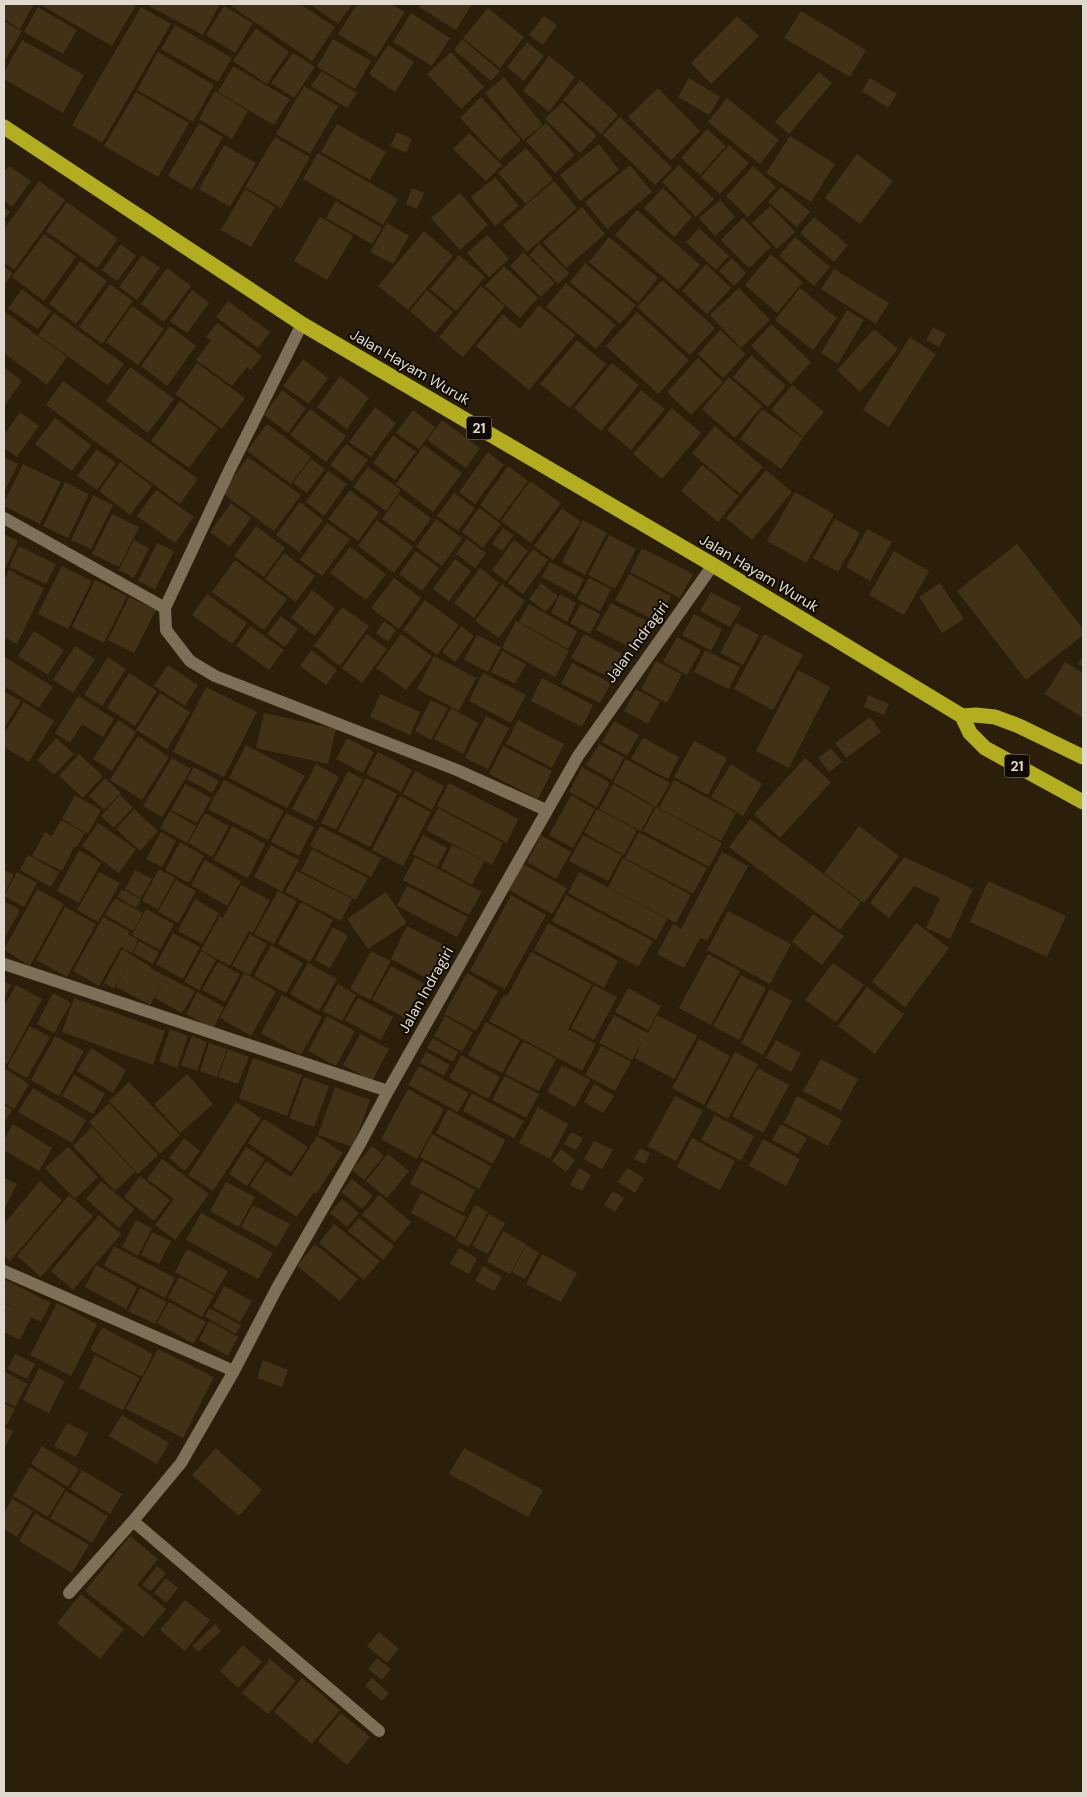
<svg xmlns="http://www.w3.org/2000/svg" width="1087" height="1797" viewBox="0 0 1087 1797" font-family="'DM Sans',sans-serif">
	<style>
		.building { fill: #413116 }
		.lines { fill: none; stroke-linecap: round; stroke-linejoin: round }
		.minor { stroke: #7d6f58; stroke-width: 12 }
		.highway { stroke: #b3ad20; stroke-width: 15 }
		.labels { text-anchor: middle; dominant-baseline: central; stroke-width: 4; stroke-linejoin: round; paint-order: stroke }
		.shield { fill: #0f0a03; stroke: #a29b90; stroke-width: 1 }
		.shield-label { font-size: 14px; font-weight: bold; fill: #e1d9cd }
		.street-label { font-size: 15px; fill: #e1d9cd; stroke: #0f0a03 }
	</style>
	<rect width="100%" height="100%" fill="#2b1f0b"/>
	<path class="building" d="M4,4h25l4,2 -13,23 -16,-10z
		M39,4h96l1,1 -24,41z
		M151,4h69l-17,31 -54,-29z
		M233,4h67l35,23 -23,34 -81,-55z
		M309,4h41l2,1 -14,19z
		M357,4h34l14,8 -29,45 -38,-23z
		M421,4h51l-16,26 -37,-23z
		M224,6l29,17 -18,30 -29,-18z
		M38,7l39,23 -14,24 -39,-22z
		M141,7l30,17 -69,119 -30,-18z
		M488,8l36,29 -24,31 -37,-30z
		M801,11l65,39 -16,27 -66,-39z
		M411,13l39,25 -18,28 -39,-24z
		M544,16l13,9 -14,20 -14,-10z
		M737,16l22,20 -48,48 -20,-21z
		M4,21l18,10 -18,31z
		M175,25l57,33 -14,24 -57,-33z
		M256,28l33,24 -22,32 -34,-23z
		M333,39l38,22 -16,28 -38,-22z
		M462,39l38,32 -9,10 -37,-31z
		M22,40l62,35 -21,38 -59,-34v-7z
		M527,42l17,14 -20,25 -17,-14z
		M388,45l26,17 -19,30 -26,-18z
		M158,52l56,33 -21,37 -56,-32z
		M451,52l33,35 -23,22 -34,-35z
		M293,53l22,14 -21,31 -23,-15z
		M549,56l26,21 -26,35 -26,-21z
		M233,66l57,33 -16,26 -56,-33z
		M321,71l36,22 -10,15 -36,-22z
		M819,72l13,11 -43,51 -14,-12z
		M504,77l39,48 -20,15 -38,-47z
		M689,78l31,19 -11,18 -31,-18z
		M870,78l27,16 -9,14 -26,-17z
		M580,80l38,35 -17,19 -38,-34z
		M304,86l34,20 -28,48 -34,-20z
		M658,88l42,43 -29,29 -43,-43z
		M215,91l33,20 -16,28 -33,-20z
		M136,92l53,31 -31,54 -54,-31z
		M481,97l40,43 -21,20 -40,-42z
		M727,98l52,42 -19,24 -52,-42z
		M562,102l35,34 -17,17 -35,-34z
		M620,117l52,51 -17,17 -52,-50z
		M199,123l24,14 -31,53 -24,-14z
		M546,123l29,32 -20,18 -29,-32z
		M337,124l49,28 -16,28 -49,-28z
		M707,129l19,17 -26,29 -19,-17z
		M397,132l15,7 -6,14 -16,-7z
		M469,133l33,32 -16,16 -33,-32z
		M790,136l45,28 -24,38 -45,-29z
		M275,137l35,20 -29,51 -36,-21z
		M599,144l20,26 -39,31 -20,-26z
		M224,145l32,18 -26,44 -31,-18z
		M729,145l20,18 -29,31 -19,-17z
		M526,148l27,31 -27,25 -28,-31z
		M318,153l80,46 -15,26 -80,-46z
		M857,154l36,27 -33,43 -35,-26z
		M630,165l22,27 -45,37 -22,-27z
		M679,165l35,34 -18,18 -34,-35z
		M9,166l22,15 -19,26 -8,-6v-29z
		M753,166l23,21 -28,30 -22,-21z
		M495,177l24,29 -24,20 -24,-29z
		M39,181l26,19 -51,70 -10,-7v-34z
		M554,181l23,27 -50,44 -24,-27z
		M781,187l29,25 -13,15 -29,-25z
		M412,188l12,5 -7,16 -11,-5z
		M663,188l29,29 -18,20 -30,-29z
		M245,189l30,18 -24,40 -30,-17z
		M460,193l28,32 -28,25 -29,-32z
		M720,200l15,17 -20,19 -16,-18z
		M336,201l46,27 -10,16 -46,-26z
		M67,202l51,37 -21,29 -51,-37z
		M770,206l25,26 -18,17 -25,-26z
		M4,207l6,5 -6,8z
		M582,207l23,27 -39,34 -23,-26z
		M637,210l63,55 -22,25 -63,-55z
		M320,217l33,19 -26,44 -33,-19z
		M814,217l34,28 -14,17 -34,-29z
		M743,218l28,29 -22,21 -28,-28z
		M387,223l22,13 -16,28 -23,-12z
		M699,228l30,28 -13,14 -30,-28z
		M424,231l29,25 -45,54 -30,-24z
		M44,234l32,23 -32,44 -32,-24z
		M487,235l22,24 -20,18 -22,-24z
		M609,237l49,41 -20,25 -49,-41z
		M795,237l35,30 -16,19 -35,-30z
		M121,244l15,12 -19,25 -15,-11z
		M539,244l30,29 -11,11 -29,-29z
		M523,252l32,31 -14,14 -31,-31z
		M771,254l32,28 -26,31 -32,-28z
		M142,255l18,13 -23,32 -18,-13z
		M459,255l26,22 -29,34 -26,-22z
		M732,258l14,15 -12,13 -15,-15z
		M80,261l27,20 -31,43 -27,-20z
		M585,263l51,42 -16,19 -50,-42z
		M706,264l25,24 -24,26 -25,-23z
		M4,266l9,7 -9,12z
		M504,266l34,32 -18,20 -35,-32z
		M167,268l24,18 -27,36 -23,-18z
		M834,269l55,34 -13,21 -55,-35z
		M662,280l53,48 -25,27 -53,-48z
		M566,283l50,42 -20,24 -50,-42z
		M110,284l23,17 -31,43 -23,-17z
		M481,286l24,20 -42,51 -24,-20z
		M739,288l31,32 -29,28 -31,-33z
		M800,288l37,30 -24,32 -38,-30z
		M22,289l29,22 -13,18 -30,-21z
		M192,290l17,13 -22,30 -17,-12z
		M427,290l26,22 -18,21 -25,-22z
		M228,301l42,31 -12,16 -42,-31z
		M539,305l36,30 -46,55 -53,-44 27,-32 17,15z
		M132,306l32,23 -26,36 -32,-23z
		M847,310l17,10 -26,44 -17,-11z
		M5,312l62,45 -20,28 -43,-32v-39z
		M637,312l52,48 -31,34 -52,-48z
		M54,313l70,51 -16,21 -70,-50z
		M217,323l45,33 -11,14 -4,-3 -15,19 -36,-26 15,-20 -5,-3z
		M771,324l40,38 -20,22 -40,-38z
		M170,326l26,20 -29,40 -26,-20z
		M933,327l13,7 -7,13 -13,-7z
		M874,329l24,20 -38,43 -23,-22z
		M720,330l26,24 -23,24 -25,-24z
		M910,337l26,17 -47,73 -26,-17z
		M577,340l29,24 -36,44 -30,-24z
		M751,355l35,31 -18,21 -35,-30z
		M698,358l25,24 -32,33 -24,-23z
		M303,359l25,19 -19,26 -26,-18z
		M197,363l48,35 -23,31 -47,-35z
		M612,363l27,22 -38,46 -27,-23z
		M4,367l18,14 -18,25z
		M130,367l44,32 -26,34 -42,-32z
		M340,376l29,22 -22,31 -30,-22z
		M729,377l33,29 -27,32 -33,-29z
		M63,381l135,98 -18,25 -134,-99z
		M792,385l32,27 -21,25 -32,-27z
		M282,390l24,18 -18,25 -24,-18z
		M641,390l24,19 -34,41 -24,-20z
		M180,401l38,28 -29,39 -38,-27z
		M375,407l21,16 -25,34 -22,-15z
		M672,408l29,25 -39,46 -29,-25z
		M310,409l36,27 -20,26 -36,-27z
		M762,409l41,29 -22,31 -41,-30z
		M413,410l22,17 -16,22 -23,-16z
		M20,412l19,14 -22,31 -13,-9v-13z
		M55,418l36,27 -19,26 -37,-27z
		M442,420l38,28 -14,20 -39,-28z
		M267,424l44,33 -20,27 -44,-33z
		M715,426l48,41 -23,27 -48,-41z
		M393,435l23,17 -21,28 -22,-17z
		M346,444l22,16 -16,21 -22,-16z
		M424,445l38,28 -29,39 -37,-28z
		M97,449l19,14 -19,27 -20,-14z
		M488,452l16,13 -29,39 -16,-12z
		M4,457l14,7 -14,28z
		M248,457l53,38 -27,36 -52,-38z
		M311,459l14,10 -18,24 -14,-10z
		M120,462l32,24 -22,29 -31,-24z
		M23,464l38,18 -21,42 -36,-18v-3z
		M702,465l37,31 -21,26 -37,-31z
		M508,466l20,15 -29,39 -19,-15z
		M368,467l33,23 -15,21 -33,-24z
		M766,470l26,22 -40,48 -26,-22z
		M328,471l19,13 -23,32 -18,-14z
		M530,481l31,22 -30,40 -30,-22z
		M65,482l24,12 -21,44 -25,-12z
		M156,490l38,27 -19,26 -38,-27z
		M350,490l29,22 -21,29 -30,-22z
		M795,492l39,22 -28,49 -39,-22z
		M454,493l21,15 -17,23 -21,-15z
		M93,495l20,10 -22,44 -20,-9z
		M399,495l32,23 -17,24 -32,-23z
		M300,502l23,18 -24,32 -23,-17z
		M231,503l20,15 -21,29 -20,-15z
		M479,508l22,16 -18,24 -21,-16z
		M562,508l19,14 -28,38 -19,-14z
		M112,514l27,13 -20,40 -27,-13z
		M436,519l26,19 -20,28 -26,-19z
		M835,519l25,14 -22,39 -25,-14z
		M377,520l36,27 -19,26 -36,-27z
		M583,520l24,13 -22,42 -23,-13z
		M327,523l23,16 -28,37 -22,-16z
		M256,526l29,22 -21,29 -30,-21z
		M503,528l11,7 -12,16 -10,-7z
		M867,529l25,13 -22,39 -24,-14z
		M4,534l14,7 -14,30z
		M609,535l27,14 -21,40 -27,-14z
		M467,539l19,14 -11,15 -19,-14z
		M134,540l15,8 -15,30 -15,-8z
		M514,540l14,11 -22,30 -14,-11z
		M157,543l17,8 -19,38 -17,-8z
		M1017,544l66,85v6l-57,45 -69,-89z
		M19,546l37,18 -10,20 -37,-17z
		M350,547l36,27 -20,26 -36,-27z
		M642,548l51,26 -13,24 -50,-26z
		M533,549l15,11 -25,34 -15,-11z
		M416,551l23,17 -17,23 -23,-17z
		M894,551l35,20 -25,44 -35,-20z
		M284,553l31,23 -19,26 -31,-23z
		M455,559l16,12 -22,30 -16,-12z
		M235,560l52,39 -23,31 -52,-38z
		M550,562l34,17 -8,16 -34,-18z
		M62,566l30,15 -24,48 -30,-15z
		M480,568l19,15 -25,35 -20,-15z
		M9,570l35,18 -27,56 -13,-7v-56z
		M629,574l42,22 -13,26 -43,-22z
		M394,578l27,20 -22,31 -28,-21z
		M589,578l22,11 -11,22 -23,-12z
		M95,580l32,16 -23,47 -32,-16z
		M541,583l17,13 -12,16 -17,-13z
		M940,583l24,36 -22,14 -23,-36z
		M502,584l23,17 -26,37 -24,-17z
		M312,590l23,18 -20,28 -24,-18z
		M711,592l30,16 -11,19 -30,-16z
		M207,594l40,29 -15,21 -40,-29z
		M560,594l16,9 -9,19 -16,-9z
		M129,597l27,13 -22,43 -26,-13z
		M425,600l34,25 -22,30 -34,-25z
		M611,603l40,20 -14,28 -41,-21z
		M529,604l48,27 -9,18 -49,-27z
		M581,604l19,10 -10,20 -20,-11z
		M342,607l27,19 -29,40 -26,-20z
		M694,614l28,15 -11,22 -29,-16z
		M281,616l17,13 -13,18 -18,-13z
		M384,621l12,9 -8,12 -12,-9z
		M516,621l53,30 -14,26 -53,-29z
		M736,623l23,12 -16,30 -23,-12z
		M250,626l34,24 -15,20 -33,-24z
		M461,626l13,10 -19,26 -13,-10z
		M34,631l30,19 -16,25 -30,-19z
		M367,634l20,15 -25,34 -20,-15z
		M401,634l31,22 -26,34 -30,-22z
		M584,634l46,24 -13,23 -46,-23z
		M764,634l39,21 -30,55 -39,-21z
		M477,635l24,12 -13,25 -24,-12z
		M677,637l24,13 -14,25 -24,-13z
		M75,646l20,13 -22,34 -20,-13z
		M311,650l26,20 -11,15 -26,-19z
		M705,650l35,17 -11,22 -35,-17z
		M502,651l24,13 -11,20 -24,-12z
		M434,656l42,22 -17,33 -42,-22z
		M1083,656v11l-5,-3z
		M5,657l48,30 -14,21 -35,-22z
		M108,657l18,12 -24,37 -18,-11z
		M656,661l26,13 -15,29 -26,-14z
		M1065,662l18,11v45l-38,-24z
		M572,663l39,20 -11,20 -39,-19z
		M168,665l30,20 -13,21 -31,-20z
		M798,670l32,17 -41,81 -33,-17z
		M129,673l28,18 -22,35 -28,-18z
		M483,673l43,22 -15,28 -42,-22z
		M542,678l51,27 -11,22 -51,-26z
		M206,687l51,25 -33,65 -51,-25z
		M636,689l24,13 -12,22 -24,-13z
		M4,691l17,10 -17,27z
		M160,693l30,19 -23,37 -31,-19z
		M380,694l40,18 -10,23 -40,-18z
		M868,695l21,9 -5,11 -20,-8z
		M78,696l36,23 -11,18 -21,-13 -12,19 -15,-10z
		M431,700l17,8 -17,32 -16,-9z
		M24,702l30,19 -25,41 -25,-15v-13z
		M451,708l27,15 -15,31 -29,-15z
		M264,713l72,16 -8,35 -72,-16z
		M486,716l23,12 -21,41 -23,-11z
		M870,717l11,15 -35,26 -11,-15z
		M118,720l18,12 -24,39 -19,-12z
		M518,720l46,24 -12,24 -46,-24z
		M614,721l25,14 -12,21 -25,-14z
		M138,736l31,21 -27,43 -32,-20z
		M56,738l18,16 -20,21 -17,-15z
		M347,738l27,14 -11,21 -27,-14z
		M643,738l36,19 -11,22 -37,-20z
		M694,741l33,17 -19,37 -34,-18z
		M599,744l25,13 -12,23 -26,-15z
		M246,745l59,31 -18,32 -58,-30z
		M503,746l49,25 -14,28 -49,-25z
		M831,748l11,14 -13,10 -11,-14z
		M378,752l34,18 -11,22 -35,-18z
		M79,754l24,22 -20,22 -24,-22z
		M172,758l19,11 -29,48 -19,-11z
		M805,758l26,24 -51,56 -26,-24z
		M626,759l44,24 -14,24 -43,-25z
		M316,764l23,13 -23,44 -24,-12z
		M731,764l31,20 -19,32 -32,-19z
		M194,767l25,14 -7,12 -25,-14z
		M582,767l28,16 -13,24 -28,-15z
		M348,771l15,8 -27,51 -15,-7z
		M415,771l29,15 -12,24 -29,-16z
		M105,778l16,15 -17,17 -15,-14z
		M366,778l31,16 -27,53 -32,-16z
		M224,780l60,31 -16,29 -60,-31z
		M674,780l62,33 -15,28 -62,-33z
		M449,783l69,36 -11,24 -70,-37z
		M185,784l26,14 -14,25 -26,-13z
		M613,784l41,23 -13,24 -42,-22z
		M75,795l26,15 -13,24 -26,-15z
		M120,795l13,12 -19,21 -13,-12z
		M571,795l24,14 -22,39 -24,-13z
		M400,796l31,16 -28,54 -31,-16z
		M656,807l66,36 -13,24 -66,-36z
		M438,808l65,35 -11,22 -66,-35z
		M134,809l24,22 -18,20 -24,-22z
		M597,809l40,21 -13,25 -40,-22z
		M170,811l26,15 -9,17 -27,-15z
		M205,813l24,13 -17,31 -24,-14z
		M286,813l28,14 -15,29 -28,-14z
		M750,819l111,83 -21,28 -111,-83z
		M61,820l24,13 -9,15 -2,-1 -12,24 -30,-15 13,-24 7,4z
		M98,823l38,26 -17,24 -37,-27z
		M232,826l33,18 -17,34 -34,-18z
		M320,826l61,32 -10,19 -61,-31z
		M859,826l40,30 -35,47 -40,-30z
		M161,832l15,9 -14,26 -16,-8z
		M639,832l68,36 -14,26 -68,-36z
		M423,835l24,13 -10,19 -24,-13z
		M541,835l30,17 -15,27 -29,-17z
		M583,835l39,20 -14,26 -39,-20z
		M180,842l24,14 -15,27 -24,-13z
		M271,845l28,15 -17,32 -28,-15z
		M452,845l32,16 -12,24 -31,-17z
		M312,849l56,29 -12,22 -55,-29z
		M79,850l22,13 -22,40 -22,-12z
		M722,852l26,14 -41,75 -7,-3 -16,30 -27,-14 16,-30 8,5z
		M28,855l31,17 -8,15 -31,-17z
		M415,857l67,35 -13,23 -66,-35z
		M904,857l69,32 -23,50 -24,-11 14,-30 -26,-12 -25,32 -19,-15z
		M623,858l68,37 -15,28 -68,-36z
		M205,860l36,21 -14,25 -36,-21z
		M523,864l44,24 -15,26 -43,-24z
		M159,869l16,9 -17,31 -16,-8z
		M4,870l10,5 -10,19z
		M135,870l17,9 -11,19 -16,-9z
		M297,871l55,28 -11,22 -56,-29z
		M17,872l20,11 -13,24 -20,-11z
		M99,872l21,11 -22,39 -21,-12z
		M579,872l88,47 -11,21 -88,-47z
		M176,880l20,11 -18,32 -20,-11z
		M988,881l78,35 -19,41 -77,-35z
		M241,885l29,15 -17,33 -4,-2 -19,35 -29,-16 19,-34 3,2z
		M407,886l61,31 -11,20 -60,-31z
		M37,889l27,15 -34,62 -26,-16z
		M122,889l19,10 -5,9 -19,-11z
		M278,891l19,10 -23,43 -20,-10z
		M386,892l21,31 -39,26 -21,-30z
		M511,895l35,20 -41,74 -35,-18z
		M566,895l87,46 -15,26 -86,-46z
		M115,898l28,15 -10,18 -28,-16z
		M195,899l24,14 -17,31 -24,-13z
		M4,901l16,9 -16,30z
		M301,902l32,18 -23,42 -32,-18z
		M65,907l31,17 -29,53 -31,-17z
		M146,909l28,15 -14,26 -28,-15z
		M728,911l63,33 -21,40 -63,-34z
		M813,914l31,22 -22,29 -30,-23z
		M103,917l26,14 -1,3 10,6 -6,13 -11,-6 -22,39 -26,-15z
		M548,923l70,38 -14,27 -70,-38z
		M916,923l33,25 -44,59 -33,-25z
		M407,926l45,23 -18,33 -43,-23z
		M333,927l15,9 -18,32 -15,-8z
		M173,933l27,14 -17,32 -27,-15z
		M250,934l17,10 -17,31 -18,-9z
		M139,941l20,11 -6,12 -20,-11z
		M271,945l32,18 -17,30 -32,-17z
		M122,949l29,18 -1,1 45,23 -13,22 -27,-15 8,-16 -13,23 -34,-18 9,-17 -11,19 -10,-6z
		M201,951l15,9 -17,30 -15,-8z
		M371,951l20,10 -21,39 -20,-11z
		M531,952l61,32 -24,45 28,15 -14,27 -93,-50 15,-26 3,1z
		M708,954l32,17 -29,54 -32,-17z
		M218,962l22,12 -15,28 -23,-12z
		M308,963l29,16 -18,32 -29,-17z
		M833,963l31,22 -28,37 -31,-22z
		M391,966l33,18 -19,34 -33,-18z
		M244,973l32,18 -25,45 -31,-18z
		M467,973l31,18 -22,40 -32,-17z
		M741,975l25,13 -27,52 -26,-14z
		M4,981l7,4 -7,14z
		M338,984l18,11 -14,26 -19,-10z
		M16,985l26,14 -35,65 -3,-1v-57z
		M594,985l23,12 -23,43 -23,-12z
		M867,987l37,27 -29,40 -37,-28z
		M628,988l33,18 -13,24 -33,-18z
		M770,989l22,12 -29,54 -22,-12z
		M197,992l27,15 -11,22 -27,-15z
		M53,993l18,10 -17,30 -17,-9z
		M282,995l40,22 -21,38 -40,-22z
		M74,998l91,33 -12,34 -91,-33z
		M358,998l35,19 -12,23 -36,-20z
		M614,1015l34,18 9,-18 40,21 -23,43 -39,-21 7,-17 -10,19 -33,-17z
		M327,1016l28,15 -19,35 -28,-15z
		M445,1016l28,16 -11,20 -28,-16z
		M486,1022l34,18 -18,33 -34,-18z
		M30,1026l20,11 -23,41 -20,-11z
		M170,1029l18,7 -11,32 -18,-7z
		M360,1034l29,15 -17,32 -29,-16z
		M55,1036l29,15 -25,45 -28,-16z
		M192,1036l15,6 -10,29 -16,-6z
		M433,1038l25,14 -5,10 -26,-14z
		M699,1039l31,17 -26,49 -32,-17z
		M776,1040l25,13 -10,19 -25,-14z
		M523,1041l33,18 -17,32 -34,-17z
		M209,1043l18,6 -10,28 -17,-6z
		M601,1046l30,16 -16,29 -30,-16z
		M91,1048l35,22 -13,23 -36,-22z
		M228,1049l21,8 -11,27 -20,-7z
		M426,1052l24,13 -6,11 -24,-13z
		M735,1052l23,12 -30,55 -22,-12z
		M461,1055l39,22 -12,22 -39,-21z
		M253,1058l49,17 -15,41 -48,-18z
		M821,1059l37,20 -17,32 -38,-20z
		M562,1065l28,15 -15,27 -28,-15z
		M419,1066l50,27 -11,19 -50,-27z
		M4,1068l25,16 -15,25 -10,-6z
		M758,1068l31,17 -26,48 -31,-17z
		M187,1074l26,30 -33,29 -26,-29z
		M74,1075l31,19 -12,20 -31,-18z
		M505,1076l34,18 -13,24 -34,-18z
		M304,1077l25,9 -15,41 -25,-9z
		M129,1082l51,53 -20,19 -51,-53z
		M594,1084l20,12 -11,17 -19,-11z
		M335,1087l35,13 -17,47 -35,-12z
		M33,1088l53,32 -14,23 -54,-31z
		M408,1089l36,20 -27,50 -36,-20z
		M472,1093l52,28 -10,17 -51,-27z
		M675,1096l28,15 -27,50 -28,-15z
		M797,1096l45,24 -14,26 -44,-23z
		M236,1102l25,16 -48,73 -25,-16z
		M109,1103l49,52 -20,19 -49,-52z
		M4,1105l8,5 -8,13z
		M538,1107l30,17 -18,35 -31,-16z
		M448,1109l57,31 -12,24 -57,-31z
		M715,1115l39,21 -13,25 -40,-21z
		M264,1119l44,28 -17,25 -43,-29z
		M13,1124l39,24 -13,23 -35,-21v-10z
		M781,1124l26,14 -9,16 -26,-14z
		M92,1127l43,45 -20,19 -42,-45z
		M571,1132l12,6 -7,12 -12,-6z
		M432,1134l59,32 -12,23 -59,-32z
		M317,1136l26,17 -27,41 -2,-2 -17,25 -47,-31 16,-25 25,16z
		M184,1138l16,13 -15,20 -16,-13z
		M692,1138l43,23 -15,29 -43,-23z
		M763,1139l37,20 -14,27 -37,-20z
		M594,1141l19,9 -11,19 -18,-10z
		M372,1146l12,10 -20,24 -12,-10z
		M68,1147l30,30 -23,22 -30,-31z
		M246,1147l19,12 -18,27 -18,-12z
		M640,1148l10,5 -5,11 -11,-5z
		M561,1149l14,11 -9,12 -14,-11z
		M388,1154l21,17 -22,27 -21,-17z
		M162,1159l47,35 -34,46 -20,-15 19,-26 -27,-20z
		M422,1161l53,29 -12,23 -53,-29z
		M579,1168l12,7 -9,16 -12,-6z
		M627,1168l17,10 -9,15 -17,-11z
		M140,1176l30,24 -16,21 -30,-24z
		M4,1178l13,6 -13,26z
		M352,1179l21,17 -11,13 -21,-17z
		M40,1181l22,19 -52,61 -6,-6v-31z
		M101,1181l33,28 -15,19 -33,-29z
		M226,1182l29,15 -16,30 -29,-16z
		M613,1191l11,7 -9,14 -11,-7z
		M421,1193l45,24 -11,20 -44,-24z
		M69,1195l24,21 -52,61 -24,-21z
		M379,1195l32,27 -16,20 -33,-27z
		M342,1199l17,14 -12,14 -17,-14z
		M253,1205l37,19 -13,23 -36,-20z
		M475,1205l13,7 -19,35 -13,-7z
		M201,1213l72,40 -15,26 -72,-39z
		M489,1214l16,9 -17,31 -16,-8z
		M99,1215l22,19 -48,56 -22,-19z
		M359,1218l35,28 -11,14 -35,-29z
		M136,1220l16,8 -14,28 -16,-9z
		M334,1224l46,37 -16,19 -45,-37z
		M503,1231l23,13 -16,30 -23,-12z
		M152,1232l19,9 -12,23 -18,-9z
		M315,1244l43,35 -18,22 -43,-35z
		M526,1245l13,8 -14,26 -13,-7z
		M114,1246l61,32 -10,20 -61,-32z
		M459,1248l18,10 -8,16 -19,-10z
		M187,1249l41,22 -13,23 -40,-22z
		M542,1254l35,19 -16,29 -35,-18z
		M96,1265l41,22 -11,22 -41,-22z
		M483,1266l19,11 -8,14 -19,-10z
		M179,1277l35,18 -12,22 -34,-19z
		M4,1279l47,24 -10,19 -10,-5 -11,23 -16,-8v-29l17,9 -17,-10z
		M224,1286l28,15 -12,21 -27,-15z
		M140,1288l27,14 -12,22 -27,-13z
		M169,1302l37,20 -13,22 -36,-21z
		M57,1303l40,21 -26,52 -41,-21z
		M209,1308l32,17 -5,9 -31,-17z
		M209,1321l29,16 -10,19 -29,-16z
		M102,1327l51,27 -11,23 -52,-27z
		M158,1349l56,28 -31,61 -57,-29z
		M15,1354l20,10 -8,15 -20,-10z
		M95,1355l45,23 -17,32 -44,-22z
		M263,1360l25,10 -6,17 -25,-9z
		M39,1368l26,13 -16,32 -26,-13z
		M4,1371l23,13 -12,23 -11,-6z
		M4,1403l11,6 -8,16 -3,-2z
		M122,1415l47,28 -12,21 -48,-28z
		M67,1423l21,10 -12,24 -22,-11z
		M4,1427l9,4 -9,18z
		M42,1446l37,23 -11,18 -37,-23z
		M216,1448l46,42 -23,26 -47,-41z
		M464,1448l79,42 -15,27 -79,-43z
		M30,1467l35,22 -17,28 -35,-21z
		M82,1470l40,24 -12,20 -40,-25z
		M66,1491l42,25 -16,27 -42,-25z
		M12,1499l21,12 -16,26 -13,-8v-16z
		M35,1513l54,32 -17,28 -53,-32z
		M130,1536l28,23 -21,26 29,24 -23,28 -58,-46z
		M157,1566l9,7 -15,18 -9,-6z
		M166,1578l12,10 -12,15 -12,-10z
		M81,1594l43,35 -24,30 -43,-36z
		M185,1600l25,20 -25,31 -25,-21z
		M215,1624l6,7 -23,21 -6,-6z
		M379,1632l20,17 -12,14 -20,-17z
		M243,1645l19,17 -24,26 -18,-17z
		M377,1658l14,11 -9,11 -14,-11z
		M270,1659l26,22 -28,33 -26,-21z
		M302,1678l38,32 -28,34 -38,-32z
		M372,1678l17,15 -7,8 -17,-15z
		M341,1713l29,24 -23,28 -29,-24z"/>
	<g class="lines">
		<path class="minor" d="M302,324l-73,147 -64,137 1,22 24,31 25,15 242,94 89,40
			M4,518l161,90
			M4,964l384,127
			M4,1271l230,100
			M133,1521l246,210
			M69,1593l64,-72 48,-58 53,-92 43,-83 84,-146 27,-51 190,-335 135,-191"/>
		<path class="highway" d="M4,127l298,197 411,241 249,151 8,17 15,15 98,54
			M962,716l14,-1 19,2 24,9 64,31"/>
	</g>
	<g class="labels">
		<g class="shield">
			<rect x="466.5" y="416.5" width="25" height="23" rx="4"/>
			<rect x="1004.5" y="754.5" width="25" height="23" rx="4"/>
		</g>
		<g class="shield-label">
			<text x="479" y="428">21</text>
			<text x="1017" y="766">21</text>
		</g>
		<g class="street-label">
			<text transform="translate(410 367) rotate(30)">Jalan Hayam Wuruk</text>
			<text transform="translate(759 573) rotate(31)">Jalan Hayam Wuruk</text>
			<text transform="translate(637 642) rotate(-54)">Jalan Indragiri</text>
			<text transform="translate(426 990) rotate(-61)">Jalan Indragiri</text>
		</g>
	</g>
	<rect width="1087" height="1797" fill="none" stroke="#e1d9cd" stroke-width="10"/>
</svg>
